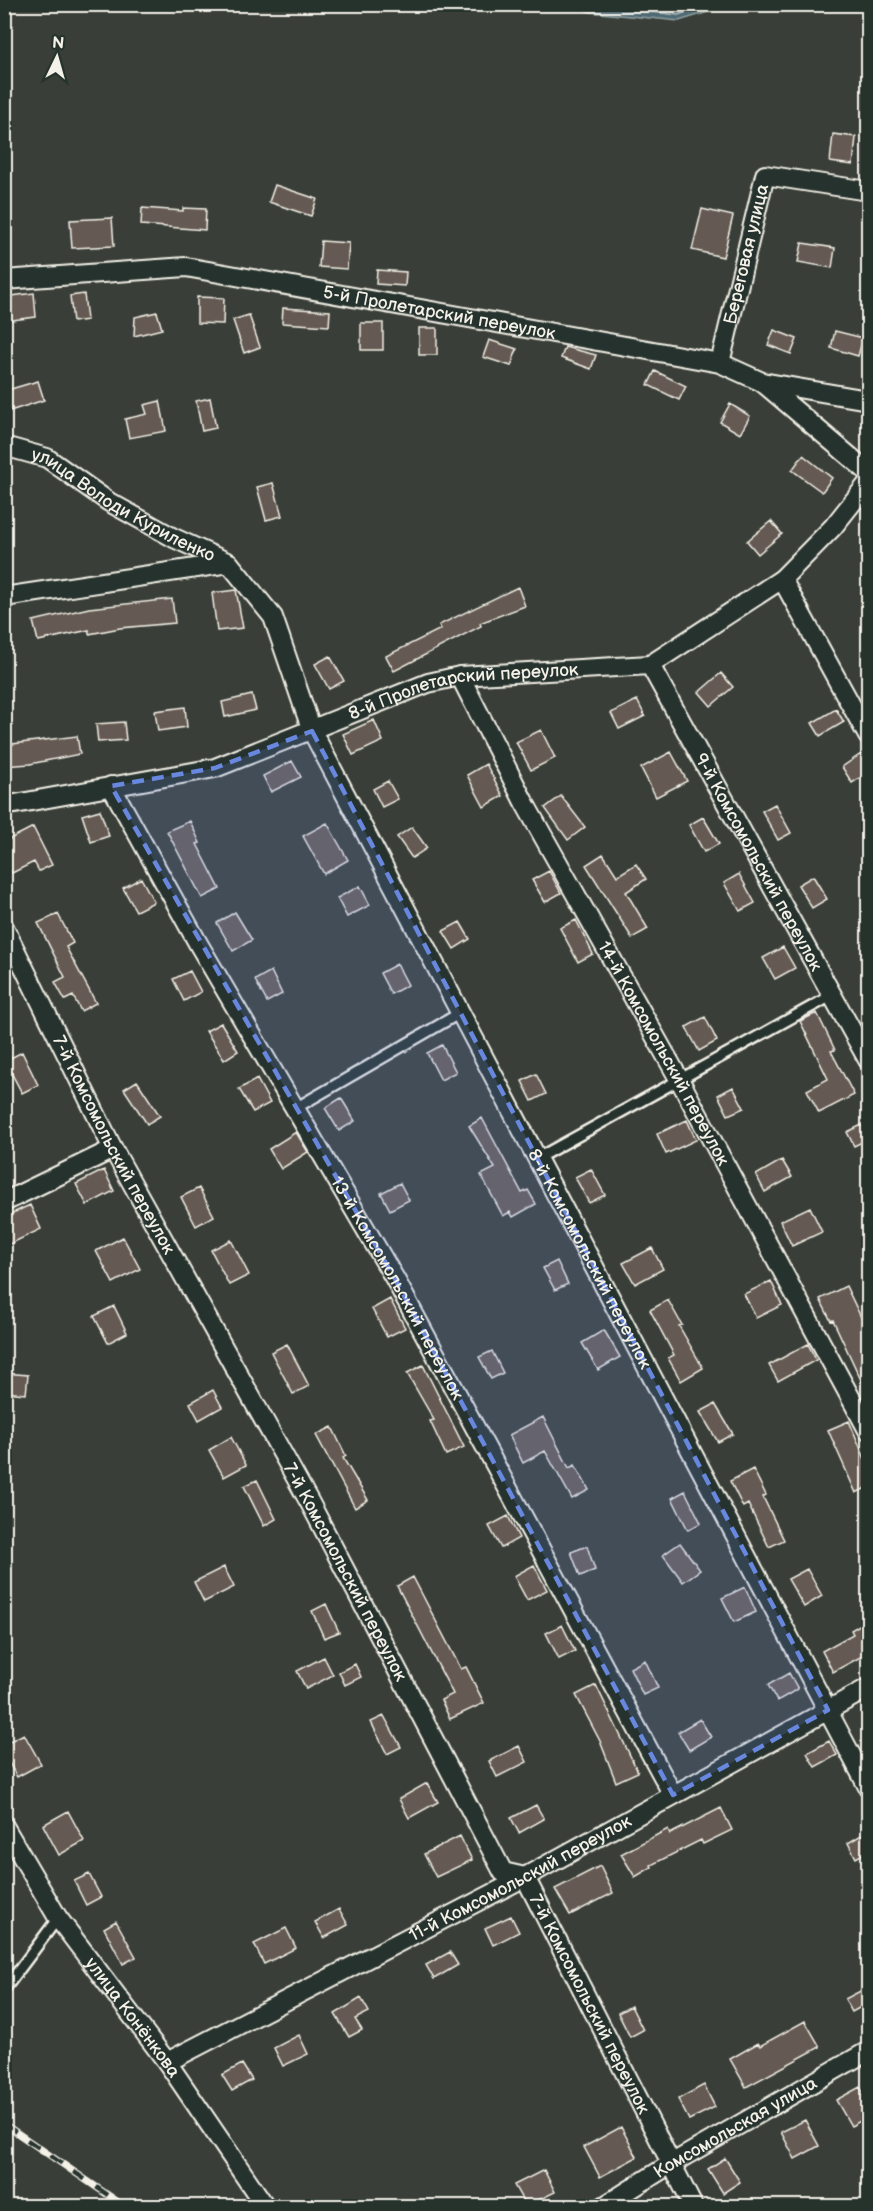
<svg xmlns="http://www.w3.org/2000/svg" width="873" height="2211" viewBox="0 0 873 2211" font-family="'Balsamiq Sans',sans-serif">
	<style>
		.water { fill: #4f6b75; stroke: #91a1a3; stroke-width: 1.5 }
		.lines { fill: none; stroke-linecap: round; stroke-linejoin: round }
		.shore { stroke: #b2bbba; stroke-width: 1.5 }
		.building { fill: #655a52; stroke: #f4f1e8; stroke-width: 1.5 }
		.lane-casing { stroke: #f4f1e8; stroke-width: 14 }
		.street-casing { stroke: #f4f1e8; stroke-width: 22 }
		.lane { stroke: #26332d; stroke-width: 9 }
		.street { stroke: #26332d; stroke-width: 18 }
		.rail-casing { stroke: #f4f1e8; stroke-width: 7 }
		.rail { stroke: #26332d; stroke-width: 4.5; stroke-dasharray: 14; stroke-linecap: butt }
		.marked { fill: #6887de; fill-opacity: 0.2; stroke: #6887de; stroke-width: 4.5; stroke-dasharray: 12 8; stroke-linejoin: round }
		.labels { text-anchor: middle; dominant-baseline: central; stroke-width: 4.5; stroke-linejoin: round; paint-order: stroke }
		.street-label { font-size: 18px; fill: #f4f1e8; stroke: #26332d }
	</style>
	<rect width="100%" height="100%" fill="#393f38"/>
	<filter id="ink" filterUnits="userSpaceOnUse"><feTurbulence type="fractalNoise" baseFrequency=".0167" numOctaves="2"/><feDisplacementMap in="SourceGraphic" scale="12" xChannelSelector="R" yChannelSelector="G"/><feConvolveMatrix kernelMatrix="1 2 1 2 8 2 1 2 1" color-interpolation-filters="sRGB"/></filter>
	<g filter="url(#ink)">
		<path class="water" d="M574,5h157l-52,16 -89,-9z"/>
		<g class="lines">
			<path class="shore" d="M588,4l90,11 34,-11"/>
		</g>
		<path class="building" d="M833,134l23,3 -3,28 -23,-3z
			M275,185l42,14 -6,17 -42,-14z
			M142,208l41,3v-3l23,1 -1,21 -64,-5z
			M702,209l31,7 -10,41 -31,-7z
			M112,218l2,28 -42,2 -2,-28z
			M321,241l28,2 -2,26 -28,-2z
			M802,243l33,5 -3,20 -34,-6z
			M377,270l29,2 -1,14 -29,-2z
			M34,293l2,24 -32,4v-24z
			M84,294l3,26 -14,2 -3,-26z
			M197,297l27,1 -1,26 -26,-1z
			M283,308l47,3 -1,15 -47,-3z
			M157,312l5,17 -28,7 1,-19z
			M249,315l11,32 -16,6 -11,-33z
			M361,323h22v27h-22z
			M419,328h18v27h-18z
			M774,330l23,9 -6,15 -23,-9z
			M835,331l28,7 -5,18 -27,-8z
			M489,340l28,9 -6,17 -28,-9z
			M565,347l31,8 -5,14 -30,-11z
			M655,371l31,15 -7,14 -31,-15z
			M38,381l6,19 -34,11 -6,-20z
			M210,398l6,30 -14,3 -6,-30z
			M160,401l6,30 -37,7 -4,-19 22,-5 -3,-9z
			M730,404l20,12 -10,18 -20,-12z
			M803,455l29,23 -10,14 -30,-22z
			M273,483l9,33 -16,4 -9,-33z
			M771,521l11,13 -24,20 -11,-13z
			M518,587l7,19 -45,17 1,3 -87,45 -8,-15 55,-27 -2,-4z
			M236,590l7,38 -26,3 -5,-38z
			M172,599l3,24 -55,5 -31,6v-4l-51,11 -5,-20 56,-13z
			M330,656l14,25 -15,8 -14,-25z
			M721,673l12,14 -22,19 -12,-14z
			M252,695l4,15 -31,7 -3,-15z
			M637,700l8,16 -26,13 -8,-16z
			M185,707l2,20 -29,4 -3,-20z
			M836,709l8,13 -24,14 -8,-13z
			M374,720l9,21 -30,14 -10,-21z
			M124,722l2,18 -28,2 -2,-18z
			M541,730l14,28 -24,12 -15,-28z
			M77,736l3,18 -50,10 -26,2v-21z
			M671,752l16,29 -31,16 -15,-29z
			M861,754l7,11v8l-16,10 -10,-16z
			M292,761l9,16 -30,15 -8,-16z
			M486,764l17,32 -19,11 -17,-32z
			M388,781l10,18 -16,8 -9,-18z
			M561,796l24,31 -17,13 -23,-32z
			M775,804l16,29 -13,7 -16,-29z
			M100,810l9,26 -18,6 -9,-27z
			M703,817l16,27 -15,8 -15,-27z
			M190,821l10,22 -3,1 23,45 -18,9 -35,-67z
			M327,823l21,37 -24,14 -21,-38z
			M33,827l19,38 -13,6 -5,-9 -22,11 -8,-14v-17z
			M412,827l15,21 -15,10 -15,-21z
			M603,854l14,22 19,-12 10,15 -20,13 22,37 -16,9 -46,-73z
			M549,871l12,22 -16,9 -13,-22z
			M739,874l16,29 -15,8 -16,-28z
			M813,876l14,23 -15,9 -14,-23z
			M141,878l13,24 -18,9 -13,-23z
			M360,886l10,19 -23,12 -10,-19z
			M235,912l17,28 -19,11 -16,-28z
			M58,914l15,29 -7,4 30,56 -15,8 -8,-15 -8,4 -10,-18 10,-5 -27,-54z
			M576,920l17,34 -15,8 -18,-34z
			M460,922l10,17 -16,10 -11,-18z
			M783,947l12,21 -20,11 -12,-21z
			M397,964l11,21 -17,9 -11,-21z
			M190,971l11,21 -17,9 -11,-22z
			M271,971l11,23 -15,8 -12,-22z
			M817,1013l18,37 -4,1 23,44 -35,18 -12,-23 21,-11 -28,-58z
			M705,1017l12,24 -18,10 -13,-24z
			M221,1023l17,28 -14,9 -18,-29z
			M442,1045l14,27 -15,8 -14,-27z
			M22,1052l16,33 -16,8 -17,-32z
			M536,1074l10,20 -14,7 -10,-20z
			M257,1079l13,24 -17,9 -14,-23z
			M137,1081l23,35 -13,8 -23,-35z
			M733,1087l11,21 -16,7 -10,-20z
			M341,1098l14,23 -16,10 -14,-23z
			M482,1118l40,75 6,-3 8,14 -23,13 -3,-5 -7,4 -22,-41 14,-7 -26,-42z
			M687,1120l9,20 -30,14 -9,-20z
			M868,1122v17l-14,7 -7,-14z
			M296,1132l12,20 -27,17 -12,-20z
			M782,1160l10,17 -27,15 -9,-17z
			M591,1169l14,26 -16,8 -14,-26z
			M104,1170l10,21 -27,14 -11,-21z
			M400,1183l9,17 -19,10 -9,-17z
			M199,1188l15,28 -18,10 -15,-29z
			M30,1205l11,24 -31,15 -6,-12v-15z
			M810,1207l12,25 -30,14 -12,-25z
			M123,1237l17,32 -27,14 -17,-32z
			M231,1240l18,35 -20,10 -18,-35z
			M652,1248l11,21 -28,15 -12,-21z
			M557,1261l11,23 -13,6 -12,-22z
			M771,1281l11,24 -26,13 -12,-24z
			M846,1286l22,46v63l-35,-75 -2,1 -11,-22z
			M390,1299l15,29 -18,9 -15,-28z
			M668,1300l14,25 -3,1 24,42 -22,13 -13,-23 6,-3 -24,-45z
			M114,1306l13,27 -19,10 -14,-27z
			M604,1330l16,27 -22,13 -16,-27z
			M287,1344l22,42 -16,8 -22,-42z
			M808,1344l8,16 -38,21 -9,-16z
			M492,1351l11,22 -12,6 -12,-22z
			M423,1365l41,82 -18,8 -16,-34 4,-1 -27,-47z
			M4,1373l24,2 -2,19 -22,-2z
			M213,1390l9,17 -23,13 -9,-17z
			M715,1404l18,30 -15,8 -18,-30z
			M543,1417l26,51 6,-3 14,25 -17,9 -27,-48 -22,12 -14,-28z
			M849,1421l19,45v21l-12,6 -28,-63z
			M332,1427l14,29 -3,2 25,42 -13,8 -39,-73z
			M231,1437l15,28 -22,12 -15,-27z
			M753,1469l13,26 -3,2 21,43 -15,7 -21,-43 -5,3 -13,-26z
			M257,1480l19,39 -12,7 -20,-40z
			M685,1491l16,32 -13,7 -16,-32z
			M508,1516l11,22 -18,10 -12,-22z
			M680,1543l20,27 -17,12 -20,-27z
			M587,1546l8,24 -15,6 -9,-24z
			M534,1565l13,25 -20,10 -13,-24z
			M224,1567l10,20 -30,15 -10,-20z
			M807,1569l15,27 -18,11 -16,-28z
			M413,1577l48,92 5,-2 18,36 -34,16 -9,-19 12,-6 -56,-108z
			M745,1587l11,25 -22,10 -12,-24z
			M326,1604l13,28 -15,6 -12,-27z
			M868,1620v43l-4,-8 -31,17 -11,-21 31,-17 -2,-4z
			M562,1625l13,26 -16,8 -13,-26z
			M324,1657l9,18 -27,14 -9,-18z
			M645,1660l13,28 -15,7 -13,-27z
			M355,1664l6,13 -16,8 -6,-13z
			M789,1673l9,16 -21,12 -9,-16z
			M596,1685l42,87 -22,10 -16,-41 -24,-46z
			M384,1716l17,31 -14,7 -16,-32z
			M700,1719l11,18 -22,13 -11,-18z
			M24,1734l17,30 -24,13 -13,-23v-10z
			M829,1741l8,14 -22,12 -8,-14z
			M519,1746l8,16 -30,15 -8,-16z
			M427,1783l11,19 -29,16 -10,-19z
			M536,1805l8,14 -25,14 -8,-15z
			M721,1808l11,22 -29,14 -2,-4 -50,25 1,2 -17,10 -14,-23 47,-25 2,5z
			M68,1811l16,30 -25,14 -16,-30z
			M868,1831v20l-12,7 -8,-15z
			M460,1836l12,24 -36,17 -12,-23z
			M600,1866l13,27 -43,22 -15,-26z
			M89,1874l12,23 -15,8 -12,-24z
			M339,1909l9,16 -24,13 -9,-16z
			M511,1916l8,16 -26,13 -8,-17z
			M116,1921l20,36 -13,7 -19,-36z
			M286,1928l10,20 -32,16 -10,-20z
			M450,1952l8,13 -24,14 -8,-14z
			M868,1987v16l-16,9 -7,-13z
			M361,1998l8,14 -14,7 7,11 -13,7 -14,-23z
			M631,2006l12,24 -13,7 -12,-24z
			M805,2021l15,26 -74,40 -16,-28 28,-16 2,3z
			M299,2035l9,19 -25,12 -9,-18z
			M242,2064l10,16 -20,11 -10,-16z
			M704,2085l11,22 -26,13 -11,-21z
			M860,2087l8,14v16l-17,9 -15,-26z
			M805,2120l14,26 -24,13 -14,-27z
			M621,2127l16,30 -37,20 -16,-30z
			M725,2158l15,24 -17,11 -15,-24z
			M544,2170l11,22 -29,14 -12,-21z"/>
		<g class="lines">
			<defs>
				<path id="lane" d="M294,1109l166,-96
					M536,1159l295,-163
					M4,1990l54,-72"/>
				<g id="street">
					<path id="s1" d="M4,280l182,-13 534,96 42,19 106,18"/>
					<path id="s2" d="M720,363l45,-188 103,16"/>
					<path d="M762,382l106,90"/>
					<path id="s3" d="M4,446l43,12 62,44 65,36 55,25 44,54 39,114 556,1056"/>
					<path d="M782,579l86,157"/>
					<path d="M4,597l225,-34"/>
					<path id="s4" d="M650,665l218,395"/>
					<path id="s5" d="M460,676l64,126 155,277 189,351"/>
					<path id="s6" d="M111,786l88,159 196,334 278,516"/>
					<path id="s7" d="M4,806l211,-38 213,-85 32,-7 190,-11 132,-86 51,-52 35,-44"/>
					<path id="s8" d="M4,927l109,222 197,354 193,369 22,5 168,329"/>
					<path d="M4,1202l109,-53"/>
					<path id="s9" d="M4,1826l54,92 109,144 98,144"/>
					<path id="s10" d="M167,2062l358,-185 343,-189"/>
					<path id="s11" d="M604,2206l65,-41 199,-114"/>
				</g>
			</defs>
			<use href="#lane" class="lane-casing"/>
			<use href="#street" class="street-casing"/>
			<use href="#lane" class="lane"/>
			<use href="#street" class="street"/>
			<defs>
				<path id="rail" d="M4,2124l120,82"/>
			</defs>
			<use href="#rail" class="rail-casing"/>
			<use href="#rail" class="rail"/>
		</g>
	</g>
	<path class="marked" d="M312,731l516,979 -155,85 -278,-516 -284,-493 104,-18z"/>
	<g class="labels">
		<g class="street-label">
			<text stroke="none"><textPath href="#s2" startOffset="112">Береговая улица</textPath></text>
			<text stroke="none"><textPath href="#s1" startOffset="440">5-й Пролетарский переулок</textPath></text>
			<text stroke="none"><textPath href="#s3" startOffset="134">улица Володи Куриленко</textPath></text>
			<text stroke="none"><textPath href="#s7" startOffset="477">8-й Пролетарский переулок</textPath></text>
			<text stroke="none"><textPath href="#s4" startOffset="225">9-й Комсомольский переулок</textPath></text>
			<text stroke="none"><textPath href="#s5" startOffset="429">14-й Комсомольский переулок</textPath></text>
			<text stroke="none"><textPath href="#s8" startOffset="244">7-й Комсомольский переулок</textPath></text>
			<text stroke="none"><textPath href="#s3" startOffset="1042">8-й Комсомольский переулок</textPath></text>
			<text stroke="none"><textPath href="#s6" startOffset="578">13-й Комсомольский переулок</textPath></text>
			<text stroke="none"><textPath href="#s8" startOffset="730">7-й Комсомольский переулок</textPath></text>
			<text stroke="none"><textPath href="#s10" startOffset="398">11-й Комсомольский переулок</textPath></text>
			<text stroke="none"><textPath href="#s8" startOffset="1234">7-й Комсомольский переулок</textPath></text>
			<text stroke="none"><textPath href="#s9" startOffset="231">улица Конёнкова</textPath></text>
			<text stroke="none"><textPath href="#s11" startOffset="153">Комсомольская улица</textPath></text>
		</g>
	</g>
	<rect width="873" height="2211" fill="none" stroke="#26332d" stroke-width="24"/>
	<rect x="12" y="12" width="849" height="2187" fill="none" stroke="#f4f1e8" stroke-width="2" filter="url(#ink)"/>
	<g transform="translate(57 57) rotate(5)" stroke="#26332d" stroke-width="4.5" paint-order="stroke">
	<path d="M0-4.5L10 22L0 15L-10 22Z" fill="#f4f1e8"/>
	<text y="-9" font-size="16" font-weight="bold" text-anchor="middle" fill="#f4f1e8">N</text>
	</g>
</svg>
